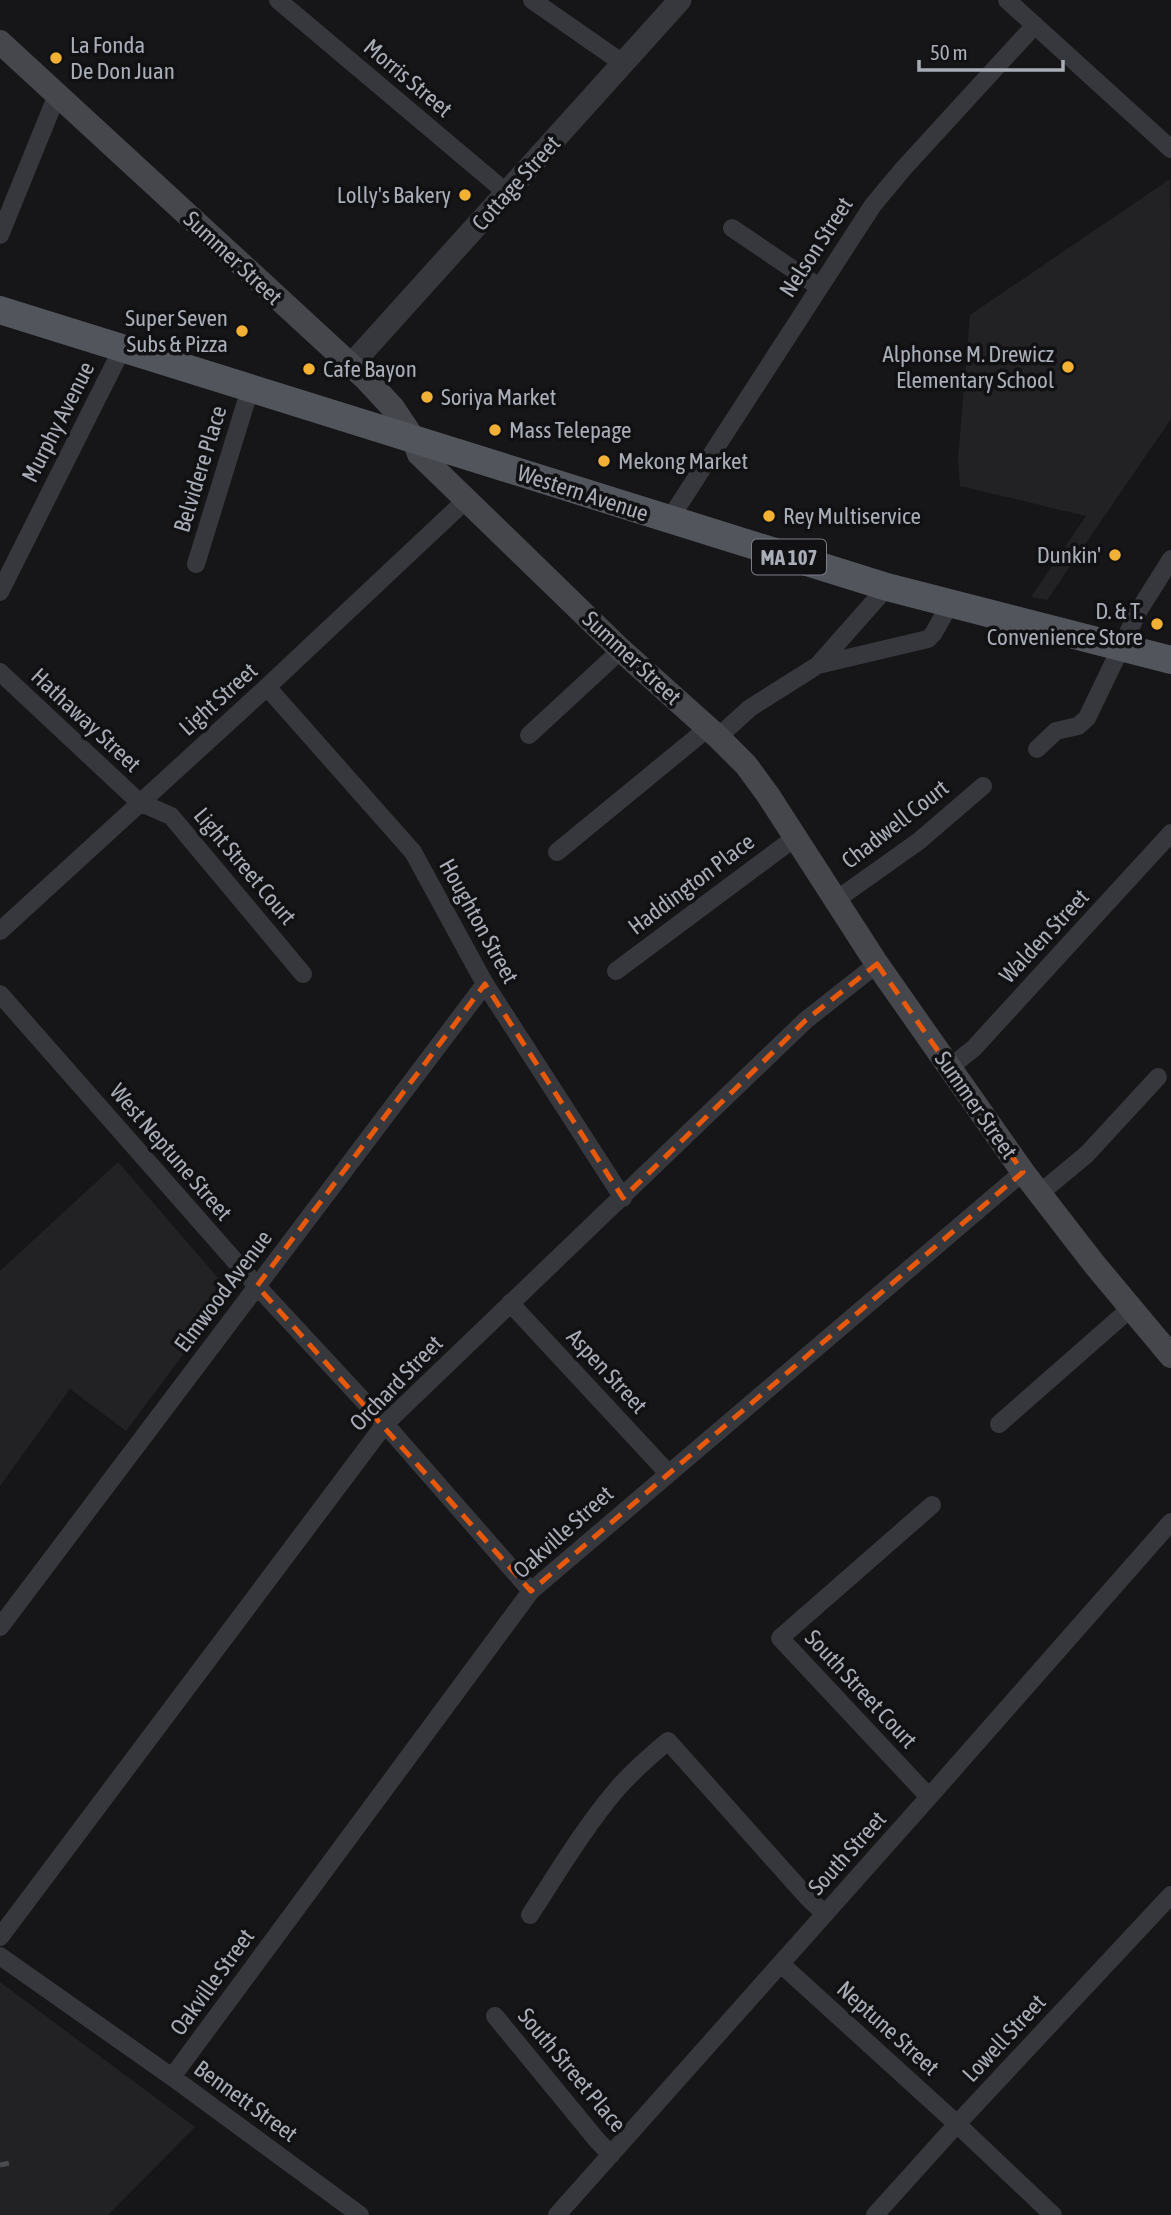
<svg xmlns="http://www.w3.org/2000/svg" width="1171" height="2215" viewBox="0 0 1171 2215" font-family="'Asap Condensed',sans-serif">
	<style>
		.built { fill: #222225 }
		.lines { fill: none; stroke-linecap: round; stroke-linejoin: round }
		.minor { stroke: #37383d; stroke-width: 18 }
		.tertiary { stroke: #37383d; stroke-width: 23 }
		.secondary { stroke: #45474d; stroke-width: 24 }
		.primary { stroke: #53555c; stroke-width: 28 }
		.rail { stroke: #4a4c52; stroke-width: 5; stroke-dasharray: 9 7; stroke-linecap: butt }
		.marked { fill: none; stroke: #e8590c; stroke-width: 5; stroke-dasharray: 14 9; stroke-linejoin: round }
		.poi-dot { fill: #f2b134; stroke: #111113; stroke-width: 2.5 }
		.labels { text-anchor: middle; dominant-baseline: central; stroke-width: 7; stroke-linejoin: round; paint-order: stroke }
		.shield { fill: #111113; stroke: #7b7e86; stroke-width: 2 }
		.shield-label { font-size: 21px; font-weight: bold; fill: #a8adb8 }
		.poi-label { font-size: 23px; fill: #a8adb8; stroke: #111113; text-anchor: start }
		.street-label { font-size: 23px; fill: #a8adb8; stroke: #111113 }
	</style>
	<rect width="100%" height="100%" fill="#161618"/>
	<path class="built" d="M1170,179l1,240 -124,181 -16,-3 55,-81 -126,-30 -2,-28 12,-143z
		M118,1162l107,124 1,11 -100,134 -56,-42 -70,97v-215z
		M0,1982l195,145 -87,88h-108z"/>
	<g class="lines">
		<path class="minor" d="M278,0l229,193
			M532,0l92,64
			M1007,0l164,149
			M732,228l87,59
			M0,235l57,-140
			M669,520l204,-315 30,-36 132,-144
			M196,564l54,-175
			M0,592l122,-243
			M818,665l110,-26 5,-5 17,-30
			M0,672l139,130 32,14 132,158
			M267,687l146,165 72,132 138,214
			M529,735l92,-85
			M718,737l32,-29 68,-43 69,-78
			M1037,749l19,-18 22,-5 9,-8 52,-108 32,-51
			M557,852l151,-124
			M836,900l83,-59 64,-55
			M0,931l267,-244 199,-187
			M616,971l180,-134
			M0,994l257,292 128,138 146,167
			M949,1068l25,-20 197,-215
			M1039,1194l48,-40 71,-77
			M510,1303l158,170
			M999,1424l132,-116
			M0,1627l485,-643
			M929,1797l-149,-159 152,-133
			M530,1915c28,-43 54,-87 87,-126 15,-17 33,-33 51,-48l140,157 17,16
			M0,1937l385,-513 421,-404 71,-56
			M0,1956l172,121 188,138
			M781,1964l176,160 96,91
			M495,2016l101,123 15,16
			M172,2077l359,-486 492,-419
			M557,2215l372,-418 242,-275
			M875,2215l82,-91 214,-229"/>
		<path class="tertiary" d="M351,365l329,-365"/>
		<path class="secondary" d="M0,42l367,338 26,28 20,30 6,16 32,31 170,165 97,87 28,28 22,30 109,169 146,208 72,93 76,91"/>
		<path class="primary" d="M0,310l887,277 284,73"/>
		<path class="rail" d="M0,2165l14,-3"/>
	</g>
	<path class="marked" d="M877,964l146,208 -492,419 -274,-305 228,-302 138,214 183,-178z"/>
	<g class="poi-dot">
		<circle cx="56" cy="58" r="7"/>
		<circle cx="465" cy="195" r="7"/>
		<circle cx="242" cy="331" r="7"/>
		<circle cx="1068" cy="367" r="7"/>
		<circle cx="309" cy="369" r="7"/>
		<circle cx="427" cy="397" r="7"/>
		<circle cx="495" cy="430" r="7"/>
		<circle cx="604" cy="461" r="7"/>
		<circle cx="769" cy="516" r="7"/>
		<circle cx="1115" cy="555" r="7"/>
		<circle cx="1157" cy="624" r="7"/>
	</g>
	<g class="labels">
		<rect class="shield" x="752" y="539.5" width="74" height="35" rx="5"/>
		<g class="shield-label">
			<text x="789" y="557">MA 107</text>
		</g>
		<g class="poi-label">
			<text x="70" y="45">La Fonda<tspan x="70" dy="26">De Don Juan</tspan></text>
			<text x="451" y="195" text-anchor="end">Lolly's Bakery</text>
			<text x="228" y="318" text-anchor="end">Super Seven<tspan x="228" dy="26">Subs &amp; Pizza</tspan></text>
			<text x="1054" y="354" text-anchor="end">Alphonse M. Drewicz<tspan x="1054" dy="26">Elementary School</tspan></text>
			<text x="323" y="369">Cafe Bayon</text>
			<text x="441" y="397">Soriya Market</text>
			<text x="509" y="430">Mass Telepage</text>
			<text x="618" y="461">Mekong Market</text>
			<text x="783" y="516">Rey Multiservice</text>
			<text x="1101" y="555" text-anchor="end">Dunkin'</text>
			<text x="1143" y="611" text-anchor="end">D. &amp; T.<tspan x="1143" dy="26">Convenience Store</tspan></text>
		</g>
		<g class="street-label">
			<text transform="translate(408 78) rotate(40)">Morris Street</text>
			<text transform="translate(516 183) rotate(-48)">Cottage Street</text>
			<text transform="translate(816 247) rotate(-57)">Nelson Street</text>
			<text transform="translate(233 258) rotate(43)">Summer Street</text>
			<text transform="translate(58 422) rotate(-63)">Murphy Avenue</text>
			<text transform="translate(200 469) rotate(-73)">Belvidere Place</text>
			<text transform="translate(583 493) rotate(18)">Western Avenue</text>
			<text transform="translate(632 658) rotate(43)">Summer Street</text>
			<text transform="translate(218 699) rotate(-42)">Light Street</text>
			<text transform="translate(86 720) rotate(43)">Hathaway Street</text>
			<text transform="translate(895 824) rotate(-38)">Chadwell Court</text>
			<text transform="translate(245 866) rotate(50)">Light Street Court</text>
			<text transform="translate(691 884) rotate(-37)">Haddington Place</text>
			<text transform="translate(479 921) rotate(61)">Houghton Street</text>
			<text transform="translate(1044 936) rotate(-47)">Walden Street</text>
			<text transform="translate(976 1105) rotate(55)">Summer Street</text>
			<text transform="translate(171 1152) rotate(49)">West Neptune Street</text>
			<text transform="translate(223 1291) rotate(-53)">Elmwood Avenue</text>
			<text transform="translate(607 1371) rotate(47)">Aspen Street</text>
			<text transform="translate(396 1383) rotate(-46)">Orchard Street</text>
			<text transform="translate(563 1532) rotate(-42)">Oakville Street</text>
			<text transform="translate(861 1689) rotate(47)">South Street Court</text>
			<text transform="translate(847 1853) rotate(-48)">South Street</text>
			<text transform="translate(212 1982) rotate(-54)">Oakville Street</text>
			<text transform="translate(888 2028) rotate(42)">Neptune Street</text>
			<text transform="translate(1004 2038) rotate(-47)">Lowell Street</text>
			<text transform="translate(572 2070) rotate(50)">South Street Place</text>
			<text transform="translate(246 2101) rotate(36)">Bennett Street</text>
		</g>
	</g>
	<path d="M919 60v10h144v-10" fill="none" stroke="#a8adb8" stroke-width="3.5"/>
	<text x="930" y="60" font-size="21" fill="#a8adb8" stroke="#111113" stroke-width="5" paint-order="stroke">50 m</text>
</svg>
